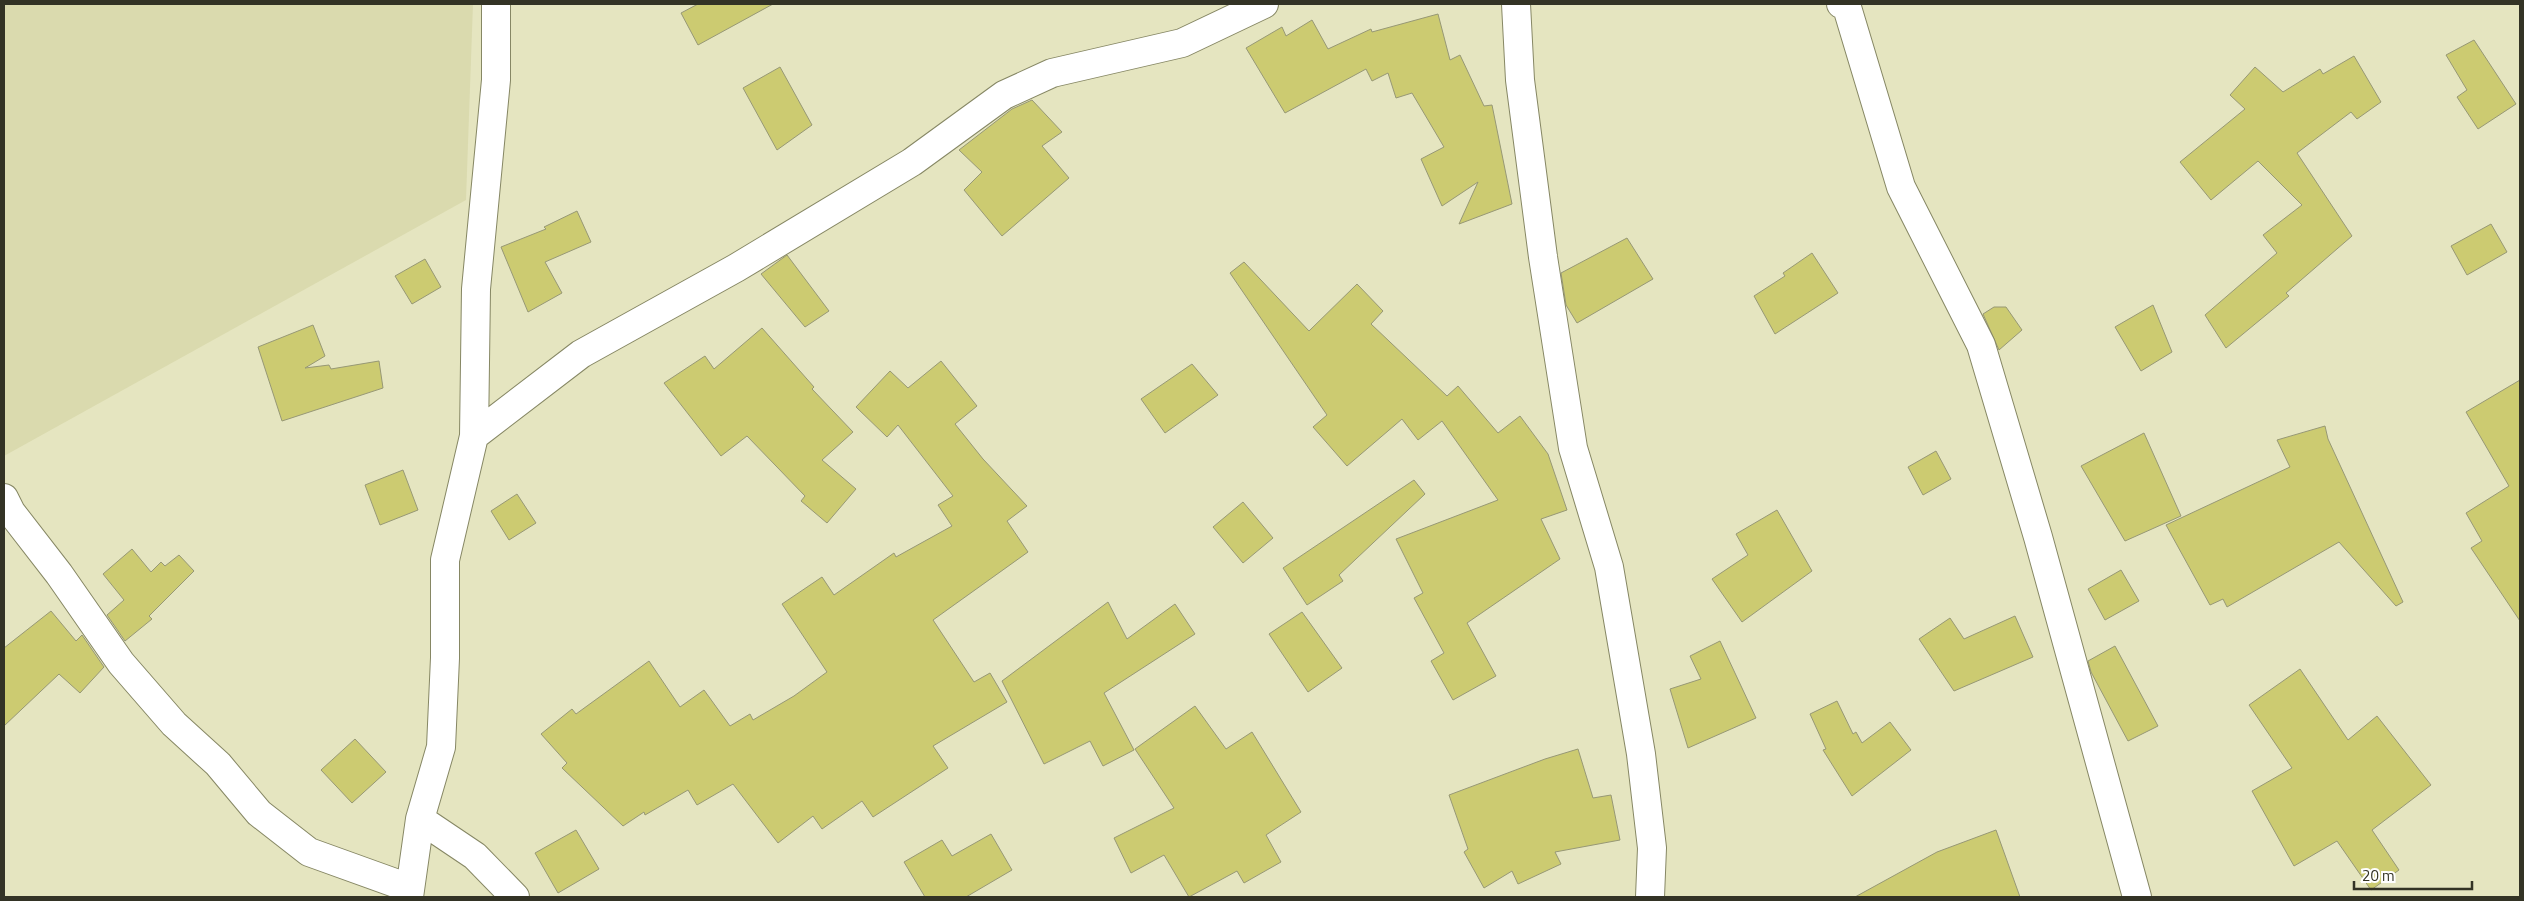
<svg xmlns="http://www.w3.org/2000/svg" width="2524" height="901" viewBox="0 0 2524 901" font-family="'Titillium Web',sans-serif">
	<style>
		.built { fill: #dadaae }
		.building { fill: #cccb71; stroke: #979875 }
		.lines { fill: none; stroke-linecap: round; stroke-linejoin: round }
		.street-casing { stroke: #868764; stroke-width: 30 }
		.street { stroke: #fff; stroke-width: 28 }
	</style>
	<rect width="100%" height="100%" fill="#e5e5c0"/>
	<path class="built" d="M4,4h469l-7,196 -462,256z"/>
	<path class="building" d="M698,4h75l-75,41 -17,-32z
		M1438,14l12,46 10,-5 24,51 8,-1 20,99 -53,20 19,-42 -36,24 -21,-47 23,-12 -32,-54 -16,5 -8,-25 -16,8 -6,-12 -81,44 -39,-65 36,-21 4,9 26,-16 16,29 43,-20 1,3z
		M2474,40l42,64 -38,25 -21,-32 10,-7 -21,-35z
		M2354,56l27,46 -24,17 -6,-7 -54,41 55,83 -66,57 3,3 -63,52 -21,-33 72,-62 -14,-18 39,-30 -44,-44 -47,39 -31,-38 65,-53 -15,-14 25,-28 28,25 37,-23 3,5z
		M780,67l32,58 -35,25 -34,-62z
		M1032,100l30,32 -20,14 27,32 -67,58 -38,-46 18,-18 -23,-22 53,-41z
		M577,211l14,31 -46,20 17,31 -34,19 -27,-65 45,-18 -2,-2z
		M2491,224l16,28 -40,23 -16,-29z
		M1627,238l26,41 -76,44 -11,-18 -5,-32z
		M1812,253l26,40 -63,41 -21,-38 31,-20 -2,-3z
		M787,255l42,56 -24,16 -44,-53z
		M425,259l16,28 -29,17 -17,-28z
		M1244,262l65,69 48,-47 26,27 -12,13 76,72 11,-10 40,47 22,-17 28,38 19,56 -26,9 19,40 -93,64 29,53 -43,24 -22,-39 13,-8 -30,-55 9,-5 -27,-54 102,-39 -56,-79 -24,19 -16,-21 -55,47 -34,-39 14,-12 -97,-142z
		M2153,305l19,47 -31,19 -26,-44z
		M1994,307h12l16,23 -23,20 -16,-36z
		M313,325l12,31 -20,12 24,-3 2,4 48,-8 4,27 -101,33 -24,-74z
		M762,328l52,59 -2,2 41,43 -31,28 34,29 -29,34 -26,-22 4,-5 -58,-60 -26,20 -57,-73 41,-27 9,13z
		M941,361l36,45 -22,18 28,35 44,47 -20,15 21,31 -95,68 41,62 16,-9 17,29 -74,44 15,22 -75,49 -11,-16 -40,28 -9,-13 -35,27 -45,-59 -36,21 -9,-15 -43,25 -1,-3 -21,14 -61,-58 5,-5 -26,-29 31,-25 4,5 73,-53 31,46 24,-17 26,36 20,-12 3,6 41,-24 33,-24 -45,-68 40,-27 12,18 60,-42 2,4 56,-31 -14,-21 15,-9 -55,-71 -11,12 -31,-30 34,-36 18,17z
		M1192,364l26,31 -53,38 -24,-34z
		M2520,380v241l-49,-73 11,-7 -16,-28 43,-27 -43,-74z
		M2325,426l3,13 75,163 -7,4 -57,-64 -112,65 -4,-8 -13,6 -44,-80 124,-58 -13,-27z
		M2144,433l37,83 -56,25 -44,-75z
		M1936,451l15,28 -28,16 -15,-28z
		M403,470l15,40 -38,15 -15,-40z
		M1414,480l11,14 -86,81 4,6 -36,24 -24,-37z
		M517,494l19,29 -27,17 -18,-29z
		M1243,502l30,36 -30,25 -30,-36z
		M1777,510l35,61 -70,51 -30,-43 36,-24 -12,-21z
		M132,549l19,23 10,-10 4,4 14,-11 15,16 -45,45 3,3 -27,22 -18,-26 17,-15 -21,-26z
		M2121,570l18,31 -34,19 -17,-31z
		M1108,602l19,37 48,-35 20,30 -91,59 30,57 -31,16 -13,-25 -46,23 -42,-83z
		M51,611l25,30 6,-6 22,32 -24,26 -21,-19 -55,52v-78z
		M1302,612l40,56 -34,24 -39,-58z
		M2015,616l18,41 -79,34 -35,-52 31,-21 14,21z
		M1720,641l36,77 -68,30 -18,-59 31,-10 -11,-23z
		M2115,646l43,80 -30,15 -37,-69 -3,-11z
		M2300,669l48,71 29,-24 54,69 -59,45 27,40 -28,20 -34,-49 -43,25 -42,-75 40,-23 -43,-63z
		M1837,701l16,33 3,-2 6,11 28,-21 21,28 -59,46 -29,-46 3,-1 -16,-35z
		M1195,706l31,43 26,-17 49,80 -35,23 15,27 -37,21 -7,-12 -48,26 -25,-42 -33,18 -17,-35 60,-30 -39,-59z
		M355,739l31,33 -34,31 -31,-33z
		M1578,749l15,49 18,-3 9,45 -65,12 6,12 -43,20 -6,-13 -28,17 -20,-36 4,-3 -19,-54 96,-36z
		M576,830l23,39 -41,24 -23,-40z
		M1996,830l24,67h-165l82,-45z
		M991,834l21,36 -46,27h-41l-21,-35 38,-22 10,16z"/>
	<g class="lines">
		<defs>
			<path id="street" d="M496,4v76l-20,209 -2,147 -29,124v98l-4,89 -21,72 55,37 40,41
				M1516,4l4,76 23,177 30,191 36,119 32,187 11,94 -2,49
				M1841,4h5l55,183 80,158 57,192 99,360
				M474,436l107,-82 155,-86 176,-106 92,-67 48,-22 130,-30 82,-39
				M4,498l7,14 48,62 62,89 53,61 44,40 41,49 50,39 100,36
				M409,897l11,-78"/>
		</defs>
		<use href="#street" class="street-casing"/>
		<use href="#street" class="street"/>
	</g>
	<rect width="2524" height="901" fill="none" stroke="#333325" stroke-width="10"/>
	<path d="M2354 881v8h118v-8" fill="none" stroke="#333325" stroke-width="2.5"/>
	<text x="2362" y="881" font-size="15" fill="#333325" stroke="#ffffff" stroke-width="4" paint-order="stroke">20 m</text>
</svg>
